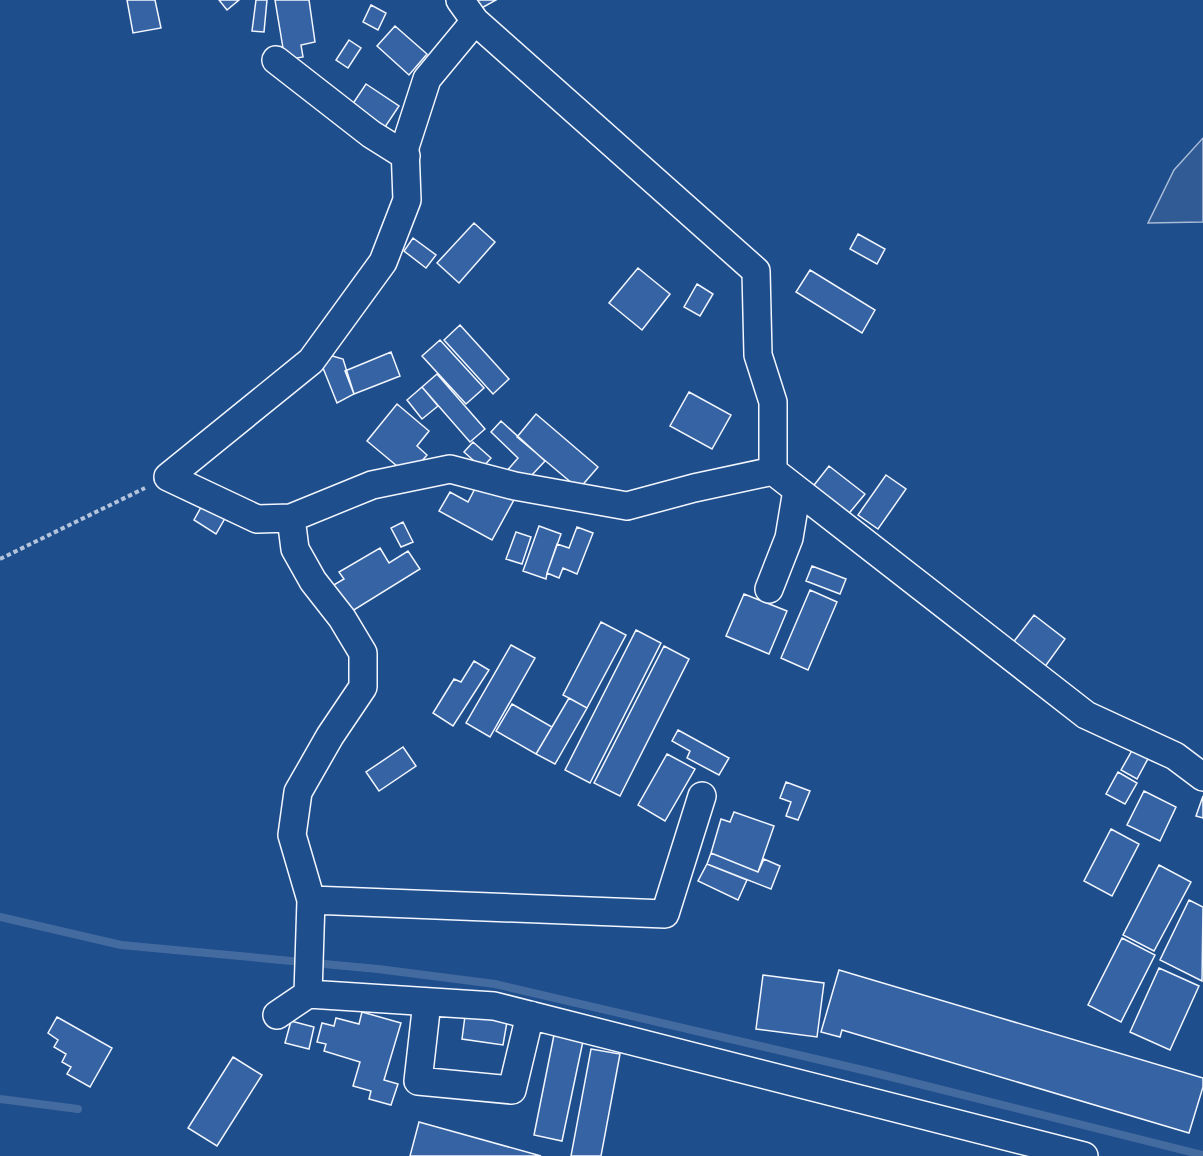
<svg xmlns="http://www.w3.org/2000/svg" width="1203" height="1156" viewBox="0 0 1203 1156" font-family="'Times New Roman',serif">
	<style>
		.built { fill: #305b95; stroke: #a8bbd7; stroke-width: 1.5 }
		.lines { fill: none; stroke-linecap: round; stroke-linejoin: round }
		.stream { stroke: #446ba0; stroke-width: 8 }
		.building { fill: #3563a3; stroke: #f2f6ff; stroke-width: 1.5 }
		.minor-casing { stroke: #f2f6ff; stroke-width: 30 }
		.path { stroke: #b3c4dc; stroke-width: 4; stroke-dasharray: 4.5 3; stroke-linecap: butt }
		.minor { stroke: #1f4e8c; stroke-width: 27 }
	</style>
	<rect width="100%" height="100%" fill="#1f4e8c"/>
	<path class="built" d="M1203,138v84l-55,1 26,-53z"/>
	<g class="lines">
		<path class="stream" d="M0,917l121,28 257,24 117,15 372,87 336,84
			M0,1099l78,10"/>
	</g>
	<path class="building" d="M127,0h28l6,28 -28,5z
		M219,0h20l-12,10z
		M256,0h11l-3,32 -12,-1z
		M275,0h34l6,42 -14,3 2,12 -18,3z
		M470,0h26l-18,10z
		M371,5l15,8 -8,17 -15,-8z
		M395,26l32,28 -18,21 -32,-29z
		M349,40l12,8 -13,20 -12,-8z
		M366,84l33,22 -14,21 -33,-22z
		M474,223l21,19 -36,41 -22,-20z
		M858,234l27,15 -8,15 -27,-15z
		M413,238l23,17 -10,13 -22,-17z
		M638,268l32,26 -28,36 -33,-27z
		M810,270l65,40 -13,23 -66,-41z
		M697,284l16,10 -13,22 -16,-9z
		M460,325l49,54 -16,15 -49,-54z
		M440,340l44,48 -18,16 -44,-48z
		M391,352l9,24 -46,18 -9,-23z
		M329,355l14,4 11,35 -17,9 -16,-40z
		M437,374l48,55 -15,13 -48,-55z
		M422,387l16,19 -16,13 -15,-19z
		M689,392l42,23 -19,34 -42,-23z
		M397,404l32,27 -12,15 10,9 -18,21 -42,-35z
		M536,414l62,53 -19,22 -62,-52z
		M501,421l44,40 -15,16 -25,-4 13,-15 -27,-26z
		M473,442l18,16 -9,10 -18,-16z
		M829,466l36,28 -19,23 -35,-28z
		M886,475l20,14 -28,40 -20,-14z
		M480,479l35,19 -23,42 -53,-29 11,-19 18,10z
		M205,500l23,13 -12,21 -22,-14z
		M403,522l10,20 -12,5 -10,-19z
		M539,526l22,8 -14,39 -1,6 -23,-8z
		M577,527l16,6 -16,41 -14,-6 -4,10 -12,-5 10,-29 12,4z
		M516,532l15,5 -9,27 -16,-5z
		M380,548l9,15 19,-12 12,18 -71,44 -17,-27 12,-7 -5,-7z
		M812,566l34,13 -6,15 -34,-13z
		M810,590l27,12 -29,68 -27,-12z
		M744,594l43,17 -18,43 -43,-18z
		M1034,615l31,24 -21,29 -32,-24z
		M601,622l25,13 -39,73 -24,-13z
		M636,630l25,13 -71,140 -25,-13z
		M511,645l24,13 -45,79 -24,-14z
		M664,646l25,13 -69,137 -26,-13z
		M474,661l15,9 -36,56 -20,-13 21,-34 7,3z
		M569,698l18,10 -32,56 -19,-10z
		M512,704l40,23 -16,27 -40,-23z
		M678,730l51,28 -10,17 -32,-17 3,-7 -18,-10z
		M403,747l13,19 -37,25 -13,-19z
		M1134,747l16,8 -13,24 -16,-9z
		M667,754l28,15 -30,52 -27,-16z
		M1118,772l19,11 -12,21 -19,-10z
		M786,782l24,9 -12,29 -12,-4 5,-14 -11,-4z
		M1144,791l32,16 -16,34 -33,-16z
		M1203,796v22l-7,-2z
		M734,812l40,14 -16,46 -47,-19 10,-34 9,3z
		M1111,829l28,15 -27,52 -28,-15z
		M711,853l47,19 6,-13 16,7 -9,23 -64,-25z
		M707,864l40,16 -9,20 -40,-19z
		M1159,865l32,17 -37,69 -31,-16z
		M1189,900l14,7 -1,74 -42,-21z
		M1122,938l33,17 -34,67 -33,-17z
		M1159,968l40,18 -29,64 -40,-18z
		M839,970l364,108v9l-14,46 -347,-103 -2,7 -19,-5z
		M763,975l61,8 -7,54 -61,-8z
		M362,1012l39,11 -17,57 14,4 -7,21 -22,-6 2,-8 -18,-5 7,-24 -36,-11 2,-7 -9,-2 5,-19 12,3 2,-8 23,6z
		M465,1016l42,6 -4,23 -41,-6z
		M57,1017l55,31 -22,39 -23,-13 4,-7 -9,-5 4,-8 -12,-7 4,-7 -10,-7z
		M291,1021l23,6 -5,22 -24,-6z
		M554,1035l29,6 -21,100 -28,-6z
		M591,1049l29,5 -19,102h-30z
		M233,1057l29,18 -45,71 -29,-18z
		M419,1122l122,34h-131z"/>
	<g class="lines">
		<defs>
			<path id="minor" d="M460,0l15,21 -48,58 -22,68 2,53 -24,62 -72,99 -143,116 89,42 34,-1 81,-33 78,-16 65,17 112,20 67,-18 79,-17 313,244 89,41 28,21
				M475,21l281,250 2,84 15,47v69
				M276,60l95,74 35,22
				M291,518l4,31 18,32 29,37 21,35v34l-33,49 -32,56 -6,43 19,65
				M769,589l20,-51 8,-48
				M308,994l3,-94 354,14 37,-118
				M427,1002l-9,79 94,9 18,-75
				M277,1015l31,-21 186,12 590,150"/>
		</defs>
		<use href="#minor" class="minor-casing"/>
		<path class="path" d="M0,559l145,-71"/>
		<use href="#minor" class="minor"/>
	</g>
</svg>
